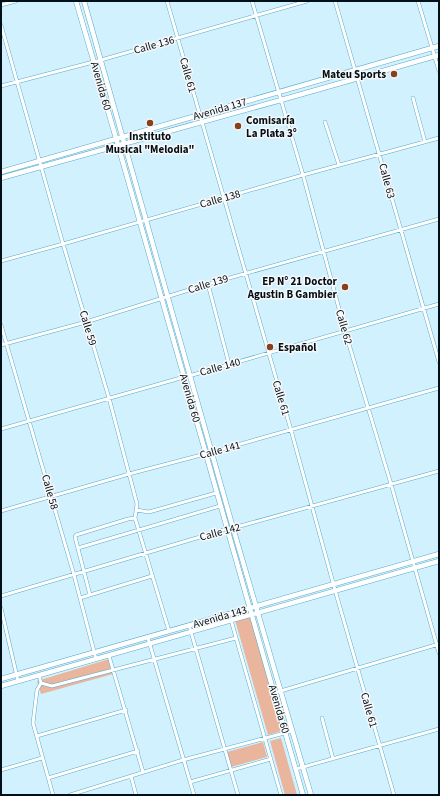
<svg xmlns="http://www.w3.org/2000/svg" width="440" height="796" viewBox="0 0 440 796" font-family="'Source Sans 3',sans-serif">
	<style>
		.green { fill: #eab59d }
		.lines { fill: none; stroke-linecap: round; stroke-linejoin: round }
		.street-casing { stroke: #58abca; stroke-width: 4 }
		.secondary-casing { stroke: #58abca; stroke-width: 5.5 }
		.street { stroke: #fff; stroke-width: 3 }
		.secondary { stroke: #fff; stroke-width: 4.5 }
		.poi-dot { fill: #86401b; stroke: #f8f8f8; stroke-width: 1.5 }
		.labels { text-anchor: middle; dominant-baseline: central; stroke-width: 3; stroke-linejoin: round; paint-order: stroke }
		.street-label { font-size: 11px; fill: #000f18; stroke: #f8f8f8 }
		.poi-label { font-size: 11px; font-weight: bold; fill: #000f18; stroke: #f8f8f8; text-anchor: end }
	</style>
	<rect width="100%" height="100%" fill="#d2f1fe"/>
	<path class="green" d="M252,615l32,115 -16,5 -33,-115z
		M109,659l4,15 -72,20 -4,-13z
		M281,738l16,57h-12l-15,-54z
		M263,742l4,15 -36,10 -4,-15z"/>
	<g class="lines">
		<defs>
			<path id="street" d="M167,1l124,429 44,160 59,205
				M252,1l51,174 42,156 46,153 48,169
				M335,1l104,361
				M418,1l21,70
				M1,5l15,-4
				M1,25l62,219 46,154 28,106 -2,14 34,113
				M1,86l100,-26 206,-59
				M413,98l12,44
				M325,122l14,43
				M1,261l62,-17 240,-69 136,-37
				M208,284l21,80
				M1,325l73,250 22,84
				M1,345l85,-23 122,-38 231,-65
				M189,376l250,-72
				M1,429l183,-52
				M136,510l13,2 67,-19
				M1,511l128,-37 76,-20 234,-66
				M78,548l142,-42
				M90,595l-15,-58 1,-2 52,-16 7,-1
				M1,596l226,-67 6,-1 206,-57
				M80,598l72,-22
				M1,608l17,73
				M231,620l50,175
				M189,625l49,170
				M148,638l46,157
				M109,656l34,116
				M39,675l2,8 -4,7 -4,33 20,72
				M41,683l11,3 184,-48
				M274,693l165,-49
				M322,718l11,41
				M37,736l89,-26
				M296,769l143,-40
				M1,770l41,-12
				M131,776l5,19
				M48,778l90,-27
				M190,782l81,-23
				M70,795l113,-35 109,-29"/>
			<path id="secondary" d="M76,1l42,144 185,650
				M84,1l149,527 78,267
				M1,172l438,-126
				M1,178l280,-78 158,-45
				M1,679l438,-125
				M1,686l438,-125"/>
		</defs>
		<use href="#street" class="street-casing"/>
		<use href="#secondary" class="secondary-casing"/>
		<use href="#street" class="street"/>
		<use href="#secondary" class="secondary"/>
	</g>
	<g class="poi-dot">
		<circle cx="394" cy="74" r="4"/>
		<circle cx="150" cy="123" r="4"/>
		<circle cx="238" cy="126" r="4"/>
		<circle cx="345" cy="287" r="4"/>
		<circle cx="270" cy="347" r="4"/>
	</g>
	<g class="labels">
		<g class="street-label">
			<text transform="translate(154 45) rotate(-16)">Calle 136</text>
			<text transform="translate(188 75) rotate(74)">Calle 61</text>
			<text transform="translate(101 86) rotate(74)">Avenida 60</text>
			<text transform="translate(220 109) rotate(-16)">Avenida 137</text>
			<text transform="translate(387 181) rotate(75)">Calle 63</text>
			<text transform="translate(220 199) rotate(-16)">Calle 138</text>
			<text transform="translate(208 284) rotate(-17)">Calle 139</text>
			<text transform="translate(344 327) rotate(74)">Calle 62</text>
			<text transform="translate(88 328) rotate(73)">Calle 59</text>
			<text transform="translate(220 367) rotate(-16)">Calle 140</text>
			<text transform="translate(190 398) rotate(74)">Avenida 60</text>
			<text transform="translate(281 398) rotate(73)">Calle 61</text>
			<text transform="translate(220 450) rotate(-15)">Calle 141</text>
			<text transform="translate(50 492) rotate(74)">Calle 58</text>
			<text transform="translate(220 532) rotate(-15)">Calle 142</text>
			<text transform="translate(220 617) rotate(-16)">Avenida 143</text>
			<text transform="translate(279 709) rotate(74)">Avenida 60</text>
			<text transform="translate(369 710) rotate(74)">Calle 61</text>
		</g>
		<g class="poi-label">
			<text x="386" y="74">Mateu Sports</text>
			<text x="246" y="120" text-anchor="start">Comisaría<tspan x="246" dy="13">La Plata 3°</tspan></text>
			<text x="150" y="136" text-anchor="middle">Instituto<tspan x="150" dy="13">Musical "Melodia"</tspan></text>
			<text x="337" y="281">EP N° 21 Doctor<tspan x="337" dy="13">Agustin B Gambier</tspan></text>
			<text x="278" y="347" text-anchor="start">Español</text>
		</g>
	</g>
	<rect width="440" height="796" fill="none" stroke="#000f18" stroke-width="4"/>
</svg>
